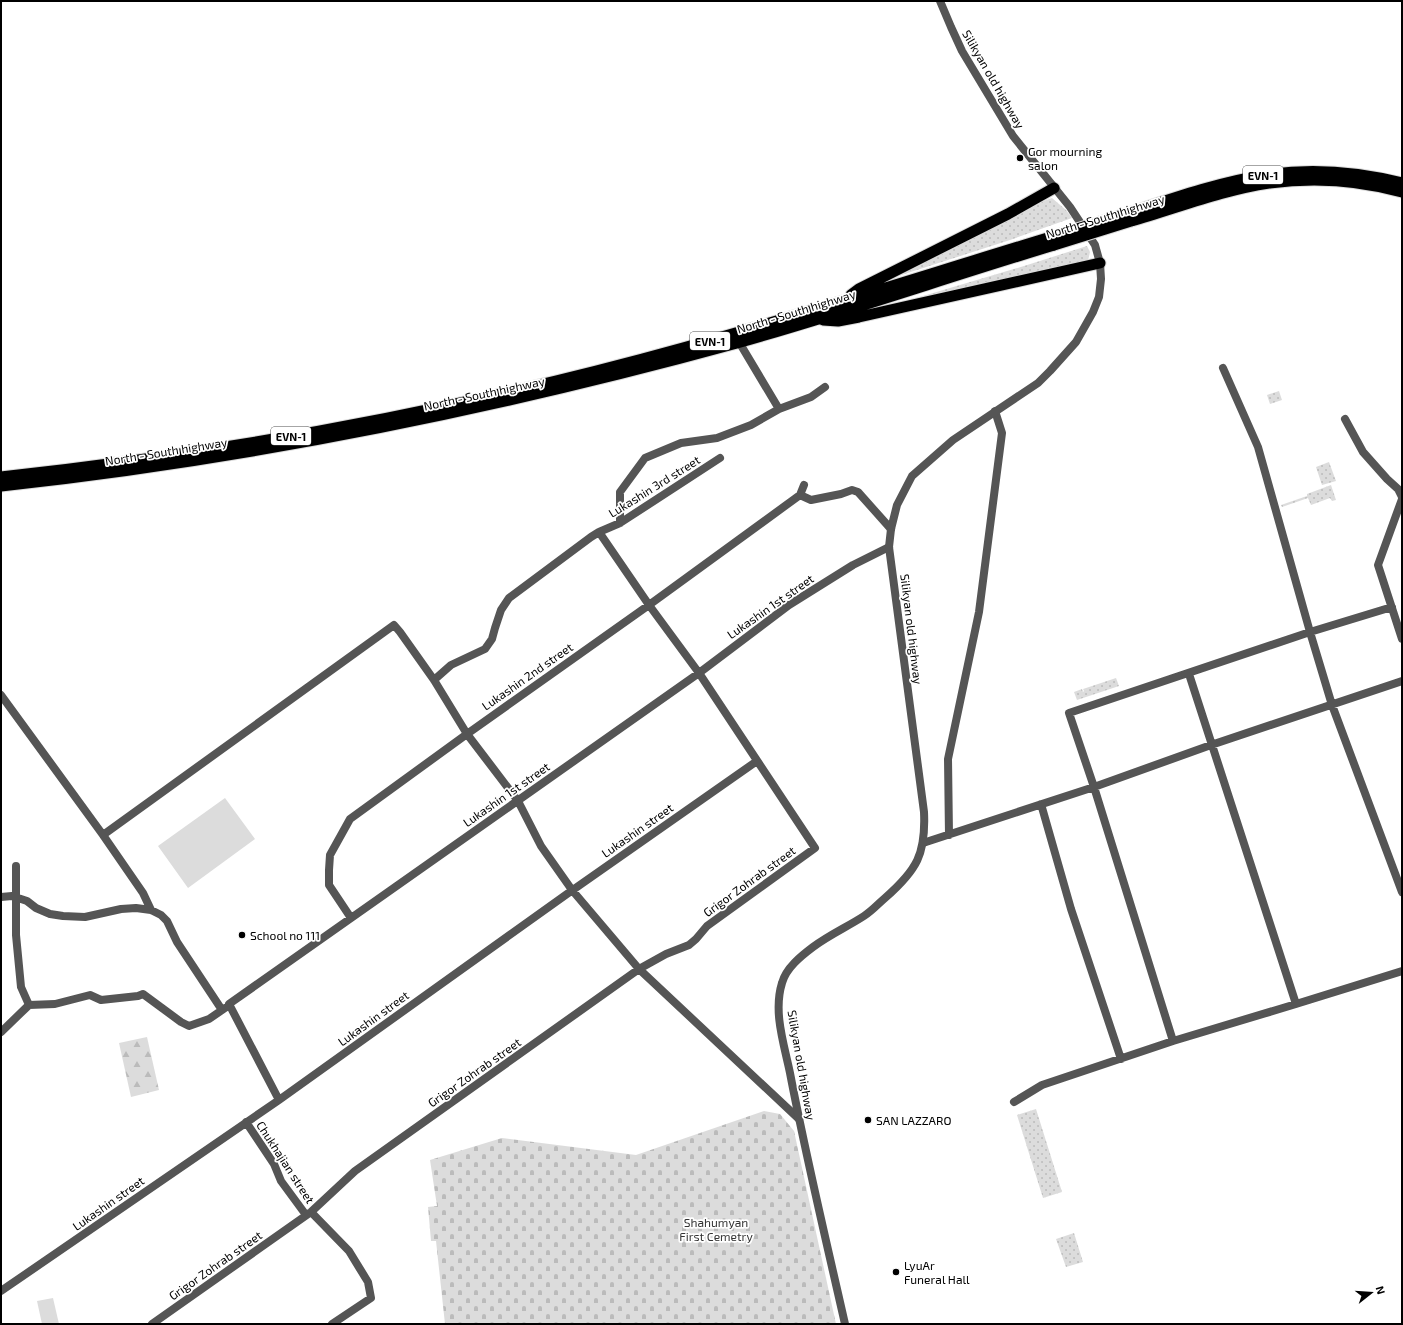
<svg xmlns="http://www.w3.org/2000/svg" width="1403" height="1325" viewBox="0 0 1403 1325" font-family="'Exo 2',sans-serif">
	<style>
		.grass { fill: url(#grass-dots) }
		.forest { fill: url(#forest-firs) }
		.cemetery { fill: url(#cemetery-stones) }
		.pitch { fill: #dcdcdc }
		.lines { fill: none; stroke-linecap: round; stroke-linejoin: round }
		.trunk-casing { stroke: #dbdbdb; stroke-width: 13 }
		.minor { stroke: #555; stroke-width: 8 }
		.tertiary { stroke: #555; stroke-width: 8 }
		.trunk { stroke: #000; stroke-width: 11 }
		.trunk-bridge-casing { stroke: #dbdbdb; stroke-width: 13; stroke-linecap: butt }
		.trunk-bridge { stroke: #000; stroke-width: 11 }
		.poi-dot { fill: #000; stroke: #fff; stroke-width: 1.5 }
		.labels { text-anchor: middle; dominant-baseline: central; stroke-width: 3.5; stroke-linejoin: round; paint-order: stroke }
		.shield { fill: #fff; stroke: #4c4c4c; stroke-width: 1 }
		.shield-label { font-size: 11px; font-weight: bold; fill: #000 }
		.street-label { font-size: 12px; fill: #000; stroke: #fff }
		.poi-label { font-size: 12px; fill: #000; stroke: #fff; text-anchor: start }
		.park-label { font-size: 12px; fill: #333; stroke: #fff }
	</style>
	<defs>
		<pattern id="grass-dots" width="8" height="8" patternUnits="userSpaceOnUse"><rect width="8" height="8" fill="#dcdcdc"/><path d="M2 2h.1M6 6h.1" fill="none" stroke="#bbb" stroke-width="1.8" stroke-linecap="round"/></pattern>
		<pattern id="forest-firs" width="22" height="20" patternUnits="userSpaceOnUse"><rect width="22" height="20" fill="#dcdcdc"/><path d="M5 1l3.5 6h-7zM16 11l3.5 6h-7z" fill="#bbb"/></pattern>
		<pattern id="cemetery-stones" width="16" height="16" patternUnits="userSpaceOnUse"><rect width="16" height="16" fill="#dcdcdc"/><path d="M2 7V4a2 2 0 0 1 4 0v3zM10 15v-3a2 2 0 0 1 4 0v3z" fill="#bbb"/></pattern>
	</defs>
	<rect width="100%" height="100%" fill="#fff"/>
	<path class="grass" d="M1052,198l14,12 6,8 -62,22 -121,39 149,-76z
		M1087,246l3,6 -2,9 -202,46 138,-41z
		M1279,391l3,9 -12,4 -3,-9z
		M1329,462l7,19 -14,4 -6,-18z
		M1331,485l5,15 -4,1 -2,-3 -19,7 -3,-7 -26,9 -1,-2 26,-9v-2z
		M1116,678l3,8 -42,14 -3,-8 8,-3 1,3 1,-1 -1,-2z
		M1036,1109l26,83 -19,6 -26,-83z
		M1074,1233l9,29 -17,5 -10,-28z"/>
	<path class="forest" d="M147,1037l12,53 -28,7 -12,-54z"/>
	<path class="cemetery" d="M764,1111l16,3 14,17 42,193h-391l-9,-83h-5l-3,-34 9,-1 -7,-46 72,-22 134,17z"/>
	<path class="pitch" d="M225,798l30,41 -67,49 -30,-42z
		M53,1298l6,26h-17l-5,-23z"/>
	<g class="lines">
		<defs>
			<path id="trunk" d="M1129,213c45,-15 91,-31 137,-38 46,-7 92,-3 136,8
				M1131,221c46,-13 91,-31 138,-38 45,-6 90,-3 133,9
				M851,295l8,-6 149,-75 46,-26
				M823,320l15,1 21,-4 241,-54
				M1,477c230,-25 459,-67 682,-129 123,-34 246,-74 368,-111
				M1,486c249,-27 495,-77 736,-143 107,-30 211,-66 317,-98"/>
		</defs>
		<use href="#trunk" class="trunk-casing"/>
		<path class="minor" d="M739,342l40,67
			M1223,368l35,79 52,185 22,73 70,187
			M1345,419l18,33 24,27 11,10 4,8
			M800,495l11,5 30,-6 11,-4 6,2 33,37
			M1402,499l-24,66 24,74
			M620,523v-31l25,-34 36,-15 36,-5 34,-13 28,-16 32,-12 14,-10
			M1189,674l107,330
			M434,680l17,-15 34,-16 7,-10 3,-11 6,-18 8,-12 82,-61 8,-5 21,-9 100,-65
			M1,695l102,140 40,58 8,17
			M1041,804l30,105 50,150
			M103,835l291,-210 6,7 34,48 33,54 51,67 23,45 31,44 67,79 160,150
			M949,835l-1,-76 31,-147 23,-179 -7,-22
			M923,843l171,-56 117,-42 191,-64
			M16,866v69l5,52 8,18
			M1,897l11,-1 15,5 9,7 14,6 13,2 22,1 36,-8 15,-1 15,2 10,5 6,6 10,21 45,68
			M351,918l-22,-33v-15l1,-15 20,-36 117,-85 182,-129 151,-110 4,-10
			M1,1032l28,-27 26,-1 35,-9 11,5 37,-4 5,-2 38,28 8,4 20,-7 16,-11
			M1173,1041l-79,-254 -25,-74 241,-81 82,-25
			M279,1100l-50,-96 470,-331 90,-68 64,-40 36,-18
			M1014,1102l28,-17 131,-44 123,-37 106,-33
			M246,1122l28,42 7,17 25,34
			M311,1212l38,39 19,31 3,16 -39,26
			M1,1291l278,-191 288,-206 190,-133
			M152,1324l159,-112 44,-41 284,-202 27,-15 23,-9 7,-6 11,-13 108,-78 -116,-175 -50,-68 -50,-73"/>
		<path class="tertiary" d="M845,1324c-19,-84 -39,-167 -55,-251 -6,-29 -17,-61 -8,-90 4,-15 19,-27 31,-36 16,-12 34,-20 51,-31 8,-5 14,-12 21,-18 32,-28 41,-44 39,-86l-35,-265 2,-18 6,-24 15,-29 41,-36 85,-57 12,-12 26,-29 17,-30 6,-15 2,-18 -1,-16 -5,-18 -25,-38 -57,-71 -51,-85 -11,-24 -11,-26"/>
		<use href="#trunk" class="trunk"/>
		<defs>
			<path id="trunk-bridge" d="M1051,237l78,-24
				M1054,245l77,-24"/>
		</defs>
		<use href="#trunk-bridge" class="trunk-bridge-casing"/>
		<use href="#trunk-bridge" class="trunk-bridge"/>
	</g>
	<g class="poi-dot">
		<circle cx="1020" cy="158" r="4"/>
		<circle cx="242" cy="935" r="4"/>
		<circle cx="868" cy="1120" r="4"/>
		<circle cx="896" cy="1272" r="4"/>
	</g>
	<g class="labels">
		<g class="shield">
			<rect x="1243" y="166" width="40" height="18" rx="3"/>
			<rect x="690" y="332" width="40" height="18" rx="3"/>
			<rect x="271" y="427" width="40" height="18" rx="3"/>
		</g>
		<g class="shield-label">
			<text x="1263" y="175">EVN-1</text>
			<text x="710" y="341">EVN-1</text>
			<text x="291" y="436">EVN-1</text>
		</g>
		<g class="street-label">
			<text transform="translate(994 79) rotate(60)">Silikyan old highway</text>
			<text transform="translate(1105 216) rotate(-17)">North - South highway</text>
			<text transform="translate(796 311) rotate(-17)">North - South highway</text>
			<text transform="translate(484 393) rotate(-12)">North - South highway</text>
			<text transform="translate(166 451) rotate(-9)">North - South highway</text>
			<text transform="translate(654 486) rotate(-32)">Lukashin 3rd street</text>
			<text transform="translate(770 606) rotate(-35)">Lukashin 1st street</text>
			<text transform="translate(912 629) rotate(83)">Silikyan old highway</text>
			<text transform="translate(527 676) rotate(-35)">Lukashin 2nd street</text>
			<text transform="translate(506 794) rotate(-35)">Lukashin 1st street</text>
			<text transform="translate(637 830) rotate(-35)">Lukashin street</text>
			<text transform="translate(749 881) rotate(-36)">Grigor Zohrab street</text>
			<text transform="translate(373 1018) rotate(-36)">Lukashin street</text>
			<text transform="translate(802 1065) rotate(80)">Silikyan old highway</text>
			<text transform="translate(474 1072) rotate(-35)">Grigor Zohrab street</text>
			<text transform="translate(286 1162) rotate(57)">Chukhajian street</text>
			<text transform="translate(108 1203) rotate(-35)">Lukashin street</text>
			<text transform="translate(215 1265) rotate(-35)">Grigor Zohrab street</text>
		</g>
		<g class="poi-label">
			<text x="1028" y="151">Gor mourning<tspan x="1028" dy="14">salon</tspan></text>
			<text x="250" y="935">School no 111</text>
			<text x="876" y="1120">SAN LAZZARO</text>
			<text x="904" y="1265">LyuAr<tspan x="904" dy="14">Funeral Hall</tspan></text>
		</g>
		<g class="park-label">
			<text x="716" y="1222">Shahumyan<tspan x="716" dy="14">First Cemetry</tspan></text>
		</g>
	</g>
	<rect width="1403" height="1325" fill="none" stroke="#000000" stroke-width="4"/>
	<g transform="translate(1371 1293) rotate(73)" stroke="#ffffff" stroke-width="3" paint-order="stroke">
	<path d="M0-3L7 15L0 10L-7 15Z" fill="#000000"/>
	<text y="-6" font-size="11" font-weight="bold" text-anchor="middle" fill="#000000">N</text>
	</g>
</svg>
